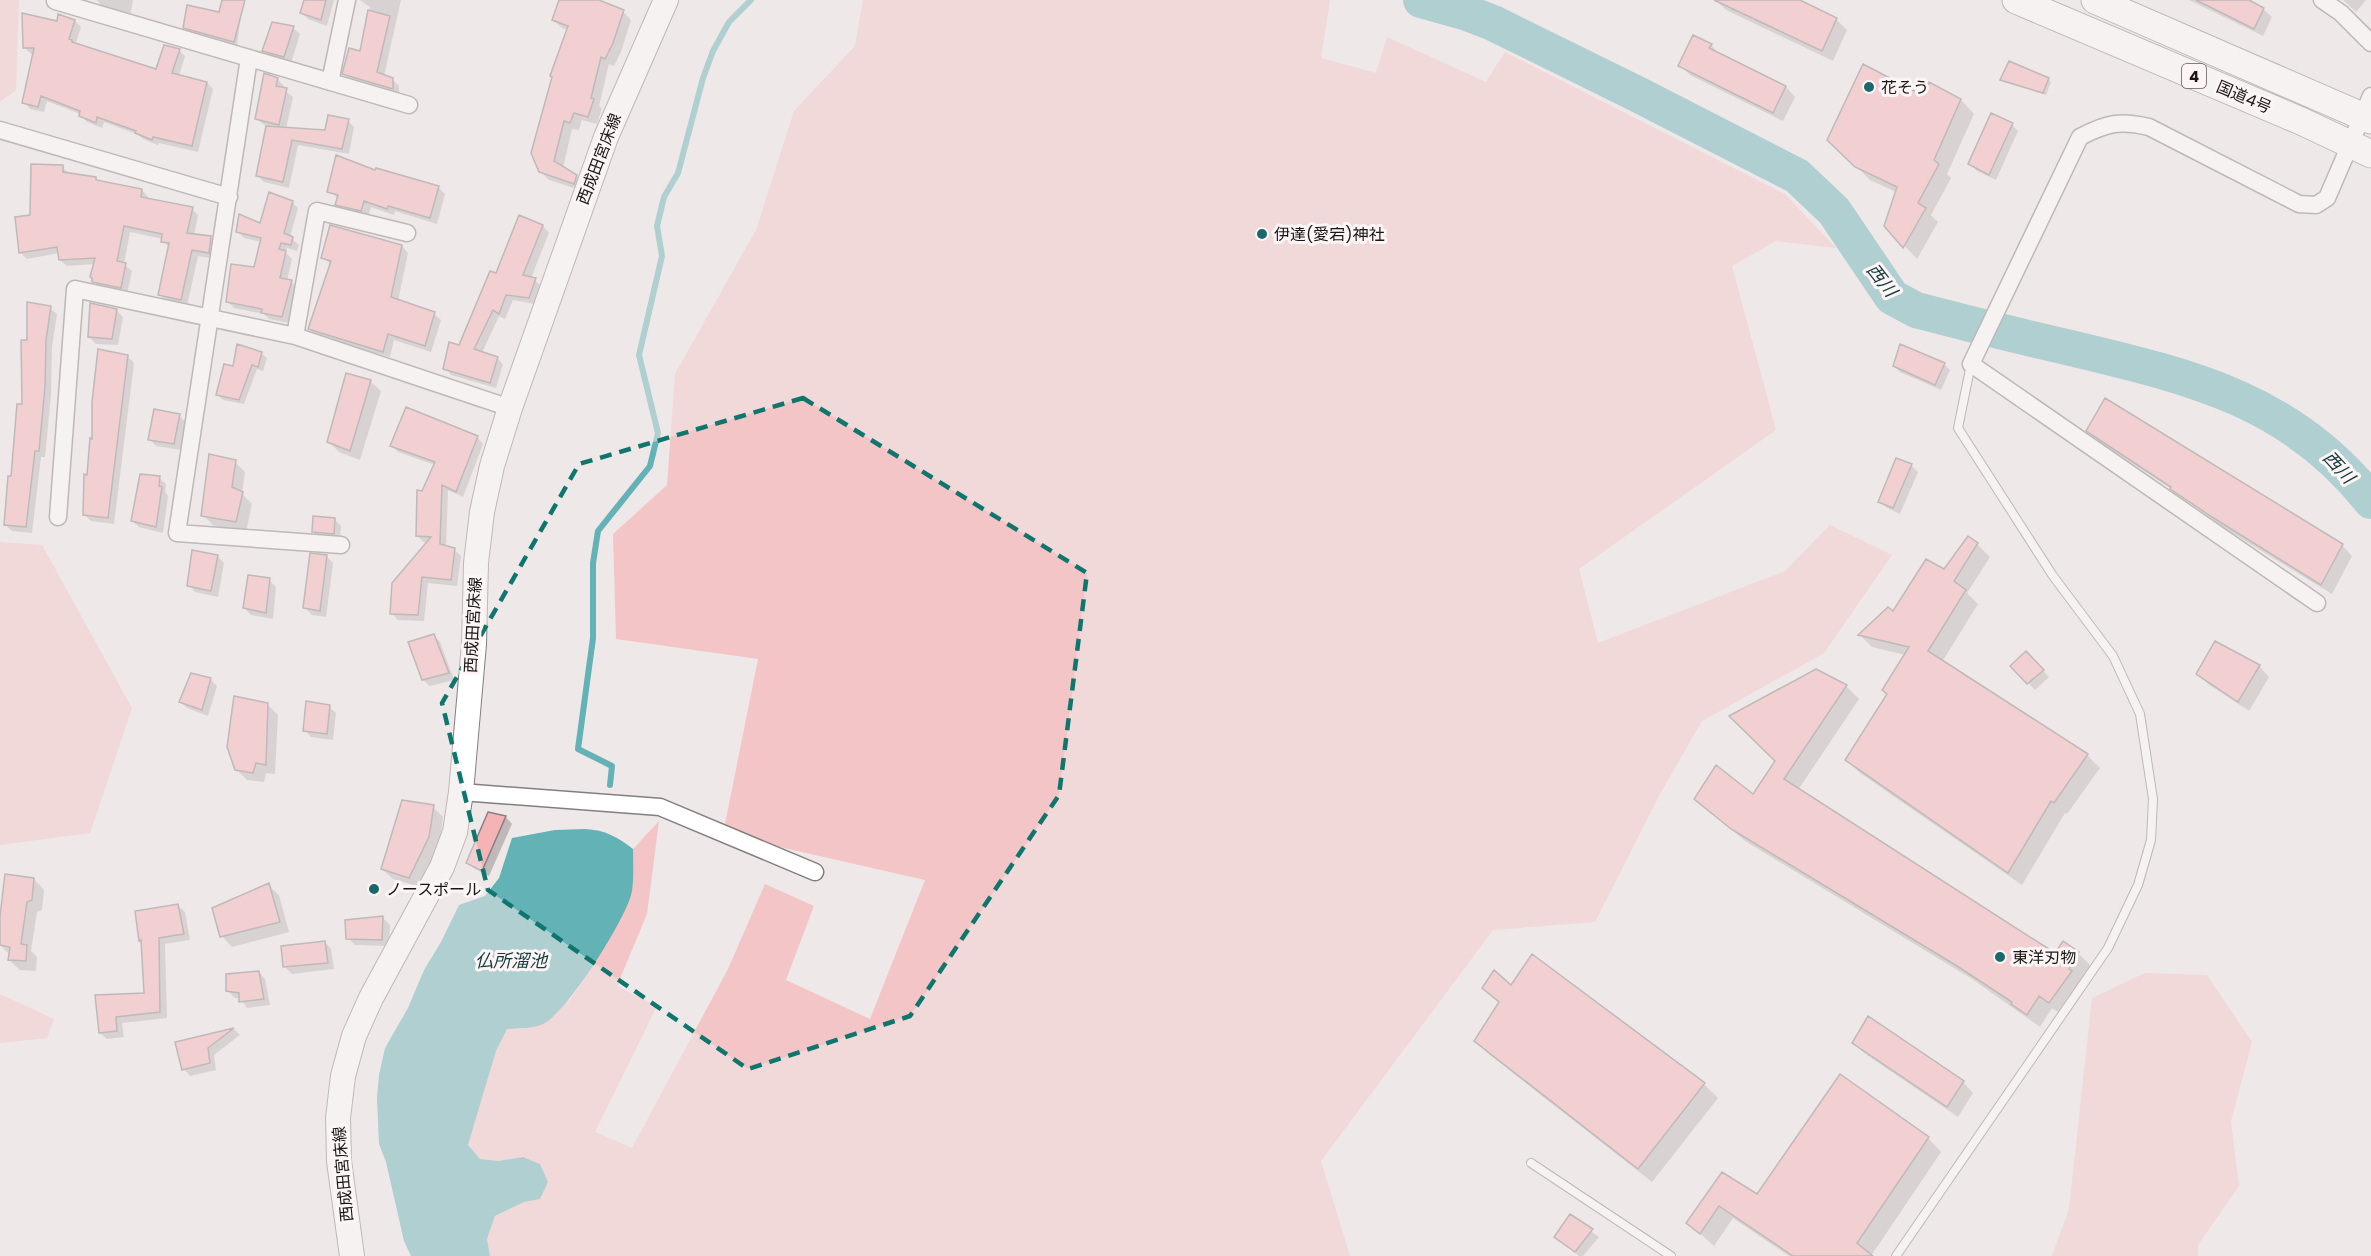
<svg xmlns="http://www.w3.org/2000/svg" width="2371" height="1256" viewBox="0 0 2371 1256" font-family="Poppins,'Noto Sans JP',sans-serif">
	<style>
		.green { fill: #f4c5c7 }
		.water { fill: #63b2b5 }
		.shadow { fill: #0003 }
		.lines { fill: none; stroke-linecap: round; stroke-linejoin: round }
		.stream { stroke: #63b2b5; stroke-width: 6 }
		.river { stroke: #63b2b5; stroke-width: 36 }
		.building { fill: #f5b3b6; stroke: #878081; stroke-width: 1.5 }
		.service-casing { stroke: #857e7f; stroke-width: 10 }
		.minor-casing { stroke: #857e7f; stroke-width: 19 }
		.secondary-casing { stroke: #857e7f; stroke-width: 26 }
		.trunk-casing { stroke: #857e7f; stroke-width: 29 }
		.service { stroke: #fff; stroke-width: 8 }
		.minor { stroke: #fff; stroke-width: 16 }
		.secondary { stroke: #fff; stroke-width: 24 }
		.trunk { stroke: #fff; stroke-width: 27 }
		.marked { fill: none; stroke: #0f766e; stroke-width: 4.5; stroke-dasharray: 12 8; stroke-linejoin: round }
		.poi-dot { fill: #1a686b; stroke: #fdf5f5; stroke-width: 2 }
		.labels { text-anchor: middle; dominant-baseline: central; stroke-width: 6; stroke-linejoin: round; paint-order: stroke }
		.shield { fill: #fdf5f5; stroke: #5d5959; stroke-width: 1.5 }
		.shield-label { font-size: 15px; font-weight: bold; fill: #181616 }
		.poi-label { font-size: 16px; fill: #181616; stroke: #fdf5f5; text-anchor: start }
		.street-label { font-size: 16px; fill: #181616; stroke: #fdf5f5 }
		.water-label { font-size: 18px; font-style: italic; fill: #133a3c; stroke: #fdf5f5 }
	</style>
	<rect width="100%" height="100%" fill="#efe8e8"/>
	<path class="green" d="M0,0h19l-3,90 -16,12z
		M863,0h467l-9,58 55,15 11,-36 99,45 19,-30 280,142 51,54 -60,-7 -44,25 44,164 -197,139 19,74 187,-72 45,-46 62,30 -68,98 -122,68 -43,75 -64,126 -102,8 -172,231 29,95h-860l-3,-17 8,-23 29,-14 16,-3 8,-17 -8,-18 -17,-7 -25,4 -18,-2 -12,-14 28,-94 11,-23 16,1 47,-29 36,-55 26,-53 1,-43 26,-28 -12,93 -30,72 40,20 -62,126 37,16 96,-179 37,-85 49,22 -28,74 84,39 55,-139 -202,-46 35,-175 -142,-20 -3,-105 54,-49 8,-111 81,-144 38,-119 61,-65z
		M0,542l42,3 90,163 -42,125 -90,12z
		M2145,973l62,2 45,67 -21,79 8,65 -41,59v11h-146l17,-47 23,-211z
		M0,994l54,25 -7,19 -47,5z"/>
	<path class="water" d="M585,829c20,1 33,8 48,20 0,13 1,28 -1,42 -4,25 -65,122 -89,133 -11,5 -24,4 -36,5l-11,22 -28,94 12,14 18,2 25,-4 17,7 8,18 -8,17 -16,3 -29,14 -8,23 3,17h-79l-7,-15 -18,-79 -7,-18 -2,-46 2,-23 6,-27 23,-40 16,-38 17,-28 18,-37 26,-9 14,-18 13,-40 43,-8z"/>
	<path class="shadow" d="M97,0h36l-3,16 -27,-8z
		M224,0h19l-6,46 -47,-13 -5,-6 36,-13z
		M306,0h28l-7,26 -19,-7 -6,-6z
		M360,0h41l-17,76 8,3 7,7v9l-48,-14 -7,-7 17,-21 9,-46z
		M560,0h37l26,12 8,8 -10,32 -7,14 -5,-2 -10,42 3,2 -5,16 -15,-4 -3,10 -7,-1 -9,39 13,8 9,9 -2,6 -34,-11 -9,-9 28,-141 -6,-2 -9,-8z
		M1716,0h81l39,19 11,11 -14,31 -107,-51z
		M2189,0h57l17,9 9,8 -9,19z
		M2343,0h23l-10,12z
		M75,21l6,6 -6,18 82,26 22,-21 6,6 -6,20 28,7 6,6 -15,63 -39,-9 -1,2 -15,-6 -4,-4 -35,-13 -2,6 -15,-6 -7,-8 -33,-13 -3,11 -14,-3 -6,-7 10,-48h-3l-7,-7 34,-25z
		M293,28l7,6 -9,29 -20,-6 -7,-6z
		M1711,45l9,10 66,32 9,10 -12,24 -93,-46 -10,-10z
		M277,79l7,7 -1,3 10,8 -7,32 40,3 22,-11 6,6 -5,27 -51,-9 -9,43 -25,-6 -7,-7 10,-48 -10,-8z
		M2048,79l3,3 -5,13 -42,-13 -2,-2z
		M1930,84l31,16 13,14 -27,60 4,4 -20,37 7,7 -21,37 -32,-34 11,-33 -26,-12 -41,-41 94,-42z
		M2012,125l6,6 -22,49 -19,-9 -7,-7z
		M62,167l7,6 73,17 6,7 -1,3 45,9 6,6 -4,21 17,2 6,6 -2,15 -17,-3 -11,50 -21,-5 -7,-7 11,-46 -7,-7v-2l-33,-7 -6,32 8,7 -5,23 -27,-6 -6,-7 1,-17 -28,2 -7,-6 -1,-7 -32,6 -7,-7 12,-35z
		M376,172l62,15 7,7 -8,30 -42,-13 -1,4 -23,-8 -3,10 -24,-6 -7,-7 2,-5 -10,-8z
		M292,202l6,6 -8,29 9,8 -2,6 -10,-3 -1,5 6,6 -5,22 4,1 7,6 -9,35 -20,-4 -5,-5 -30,-6 -6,-6 27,-33 7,-27 -18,-4 -6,-6 23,-7z
		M520,217l23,9 6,7 -18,45 11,8 -7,18 -22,-4 -8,19 -6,-3 -17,37 15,5 6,6 -7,24 -45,-13 -6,-7 14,-22 38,-71z
		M402,246l6,7 -10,48 36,13 7,6 -10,32 -37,-12 -4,17 -74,-21 -6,-7 21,-64 -8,-8z
		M50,308l7,6 -5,33 -1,48 -6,62h-4l-9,76 -20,-2 -7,-6 19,-119 5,-64z
		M116,310l7,7 -5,28 -22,-1 -7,-7z
		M261,353l6,5 -4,13 -6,-2 -13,35 -21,-4 -5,-5 16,-27z
		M127,356l7,7 -20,161 -23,-3 -7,-7 10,-74z
		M1944,364l6,6 -9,20 -41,-18 -6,-6z
		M370,381l11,10 -21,69 -21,-8 -11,-11z
		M179,416l7,6 -5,28 -25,-4 -7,-7z
		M2088,430l254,115 10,11 -20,38 -108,-66 -48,-36 -78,-51z
		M477,437l6,7 -20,53 -15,-7 -2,57 8,3 7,6 -4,30 -29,-3 -4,38 -26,-1 -6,-6 37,-71 -5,-1 -7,-6 6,-44 12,-27 -37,-13 -7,-7z
		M235,462l10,10 -3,22 10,10 -6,28 -32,-6 -11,-11z
		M1911,465l7,7 -18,42 -13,-6 -7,-7z
		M159,478l7,6 -1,8 3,4 -5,37 -24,-6 -7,-6z
		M334,519l7,7 -1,14 -20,-1 -7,-7z
		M1977,544l13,13 -23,36 11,11 -36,58 145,93 13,13 -33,46 -2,-1 -43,72 -162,-112 -13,-13 41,-65 17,-40 -33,-8 -12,-12 33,-21z
		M217,556l7,7 -6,34 -23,-5 -6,-7z
		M326,556l7,7 -7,54 -14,-2 -7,-7z
		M269,580l7,7 -3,32 -22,-4 -7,-7z
		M434,635l6,7 14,38 -24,6 -7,-6z
		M2026,653l23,24 -14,13 -23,-24z
		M2259,666l10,11 -20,34 -41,-27 -10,-10z
		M210,679l7,7 -9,30 -21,-8 -6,-6z
		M1846,686l13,13 -61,91 257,165 23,-2 13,13 -29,49 -10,-7 -12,19 -68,-48 -227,-138 -49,-42 58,-2z
		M267,704l11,11 -3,59 -9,-1 -2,9 -17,-2 -11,-11z
		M329,707l7,6 -3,27 -22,-3 -6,-7z
		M433,807l10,10 -4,31 -19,39 -27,-8 -11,-10z
		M488,814l18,3 6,7 -23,52 -14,-7 -7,-6z
		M34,879l10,11 -2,20 -5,2 -6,39 6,6 -1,14 -16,-1 -11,-10v-6l-9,-9v-14z
		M268,885l11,10 10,37 -57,15 -10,-11z
		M178,906l7,6 5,28 -25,4 2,74 -45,5 2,14 -17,2 -7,-6 -3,-37 49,-2 -3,-52 -3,-2z
		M383,918l7,7 -1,21 -34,-1 -7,-7z
		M325,942l6,7 3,20 -42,5 -7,-7z
		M259,972l6,7 5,26 -23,3 -7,-10h-5l-7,-7z
		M1511,987l193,97 14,14 -66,84 -162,-127 -14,-14z
		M234,1029l6,6 -26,20 2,15 -26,6 -6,-7 -7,-26z
		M1854,1043l109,39 10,11 -15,24 -94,-64z
		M1928,1138l13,14 -70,104h-82l-56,-38 -19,28 -26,-23 35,-49 35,22z
		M1570,1216l29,21 -16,19h-4l-23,-19z"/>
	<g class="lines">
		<path class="stream" d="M610,785l2,-19 -34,-17 15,-111v-75l5,-32 52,-65 8,-33 -19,-78 23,-99 -5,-30 7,-29 14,-24 25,-95 10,-27 16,-29 22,-22"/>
		<path class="river" d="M1421,0l46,13 26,10 144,71 160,82 37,35 58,86 24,13c53,14 106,27 159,39 117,28 218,52 296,152"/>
	</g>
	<path class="building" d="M222,0h23l-11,42 -51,-14 4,-23 32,7z
		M304,0h22l-5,20 -21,-7z
		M559,0h40l25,10 -11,33 -8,16 -4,-2 -10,41 3,1 -6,18 -14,-4 -4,10 -6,-2 -10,40 23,14 -3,9 -35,-12 -8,-19 21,-76 -2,-1 18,-50 -16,-6z
		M1714,0h86l37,18 -15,33z
		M2196,0h53l15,8 -10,21z
		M368,10l22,6 -13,56 16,6v11l-51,-15 7,-26 11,3z
		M22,13l35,8 1,-7 17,6 -6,19 3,1v2l84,27 8,-24 16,4 -8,24 35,9 -15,64 -39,-9 -1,3 -17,-7 1,-2 -39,-14 -1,6 -17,-7 1,-5 -39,-15 -3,11 -16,-4 12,-55h-11z
		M272,22l22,4 -10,31 -22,-6z
		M1693,35l19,9 -3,4 77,38 -13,27 -95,-47z
		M2009,61l40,17 -6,15 -43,-13z
		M1863,64l59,31 7,-13 32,17 -27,61 5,4 -21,39 8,5 -23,40 -19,-22 13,-39 -42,-20 -28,-27z
		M264,73l14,5 -2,8 11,2 -8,37 -24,-6z
		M1991,113l22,10 -24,52 -21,-11z
		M328,115l21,4 -7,30 -50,-9 -9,42 -27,-6 10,-50 59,4z
		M336,155l39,15 1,-2 63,18 -9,32 -42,-12 -1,3 -23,-8 -3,10 -26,-6 3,-10 -11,-3z
		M31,164l32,1v7l33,5v3l46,9 -1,8 52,10 -6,26 24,3 -2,17 -17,-3 -11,50 -23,-5 11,-52 -8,-1 1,-8 -38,-8 -7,35 9,2 -5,25 -29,-6v-4l-2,-1 5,-19 -36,2 -2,-13 -38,6 -4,-36 15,-2z
		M269,192l24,9 -9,32 9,4 -2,8 -10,-2 -2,6 7,2 -6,27 12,2 -10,37 -21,-4 1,-4 -36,-7 5,-38 23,3 7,-29 -25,-6 3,-18 21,9z
		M519,215l24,10 -20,50 13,3 -7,20 -23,-3 -7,19 -6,-4 -19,39 24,8 -8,26 -47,-14 6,-27 10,3 31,-74 6,2z
		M330,225l72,20 -11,52 44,15 -10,34 -37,-12 -5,18 -75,-23 23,-68 -10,-3z
		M27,302l24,4 -5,34 -1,47 -6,64h-4l-9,76 -22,-2 4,-49h3l6,-72h5l-1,-64h6z
		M90,303l27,6 -5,30 -24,-2z
		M237,344l25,8 -4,15 -6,-2 -13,35 -23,-5 8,-31 9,2z
		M1900,344l45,19 -10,22 -42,-19z
		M98,349l30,6 -20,163 -25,-3 1,-41 3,1 3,-37 2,1v-37z
		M346,373l25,7 -21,71 -23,-9z
		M2105,398l238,146 -22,41 -109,-68 -42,-28 1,-2 -85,-56z
		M406,407l72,29 -22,56 -14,-7 -2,59 15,4 -4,32 -29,-3 -4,38 -28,-1 2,-31 39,-46 -15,-1 1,-46 5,1 13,-29 -45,-16z
		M154,409l26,5 -6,30 -26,-4z
		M209,454l27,6 -4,27 11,5 -7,30 -35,-6z
		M1896,458l16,6 -19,44 -15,-6z
		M140,474l20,2 -1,10 3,1 -6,40 -25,-6z
		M313,516l22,2 -1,16 -22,-2z
		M1968,536l10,7 -24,38 12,9 -38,61 160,103 -34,49 -3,-2 -43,72 -163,-113 42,-66 -5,-4 27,-43 -51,-12 30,-28 5,4 33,-52 18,10z
		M192,550l26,5 -7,36 -24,-5z
		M310,553l17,2 -7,56 -17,-3z
		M248,575l22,3 -4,35 -23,-5z
		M434,634l15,39 -27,7 -14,-38z
		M2215,641l45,24 -22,37 -42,-28z
		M2026,651l18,19 -17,14 -17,-18z
		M1816,669l31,16 -63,94 271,174 8,-12 16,11 -10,17 3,2 -23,32 -10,-7 -12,19 -16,-11 1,-2 -55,-36 -226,-137 -37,-30 22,-34 37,29 22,-33 -46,-45z
		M191,673l20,5 -9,32 -23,-8z
		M234,696l34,7 -2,62 -10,-2 -3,10 -18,-3 -8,-23z
		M306,701l24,4 -3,29 -24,-3z
		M402,800l32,5 -5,32 -20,41 -28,-9z
		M488,812l18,4 -24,55 -16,-8z
		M5,874l29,4 -2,22 -5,2 -6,42 6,1 -1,16 -18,-1 2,-13 -10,-2v-29z
		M269,883l11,39 -60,15 -8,-29z
		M178,904l6,30 -25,4 1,74 -44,5 1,14 -18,2 -4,-38 49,-2 -3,-53 -2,1 -4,-30z
		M383,916l-1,24 -36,-1 -1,-19z
		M325,941l3,22 -45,4 -2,-21z
		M1532,954l173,129 -67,86 -164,-128 25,-39 -17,-14 12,-18 17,15z
		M259,971l5,28 -25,3v-9l-13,-2v-17z
		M1868,1016l96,65 -17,26 -95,-64z
		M234,1028l-26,20 2,15 -28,7 -7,-28z
		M1840,1074l89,63 -72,106 16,13h-80l-74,-50 -19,28 -14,-11 36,-51 35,22z
		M1570,1214l23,15 -18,23 -21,-15z"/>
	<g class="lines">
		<defs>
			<path id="service" d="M1531,1163l140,93
				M1896,1256l212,-308 30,-63 13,-45 2,-41 -13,-85 -27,-58 -60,-80 -95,-148 13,-64"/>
			<path id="minor" d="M2322,0l19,13 30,30
				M55,1l354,104
				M249,58l-72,475 164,12
				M330,82l17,-82
				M0,130l229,67
				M295,336l22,-125 90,22
				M58,517l17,-228 220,47 215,72
				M2317,603l-346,-239 109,-227c27,-14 40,-17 69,-10l150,77 17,1 11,-7 44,-102
				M461,792l199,15 155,65"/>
			<path id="secondary" d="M352,1256l-13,-95 -1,-43 5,-42 11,-40 17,-38 71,-131 13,-35 6,-40 13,-148 2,-81 6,-51 10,-46 18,-58 96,-271 60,-137"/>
			<path id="trunk" d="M2016,0l285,121 70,33
				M2095,0l276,120"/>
		</defs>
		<use href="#service" class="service-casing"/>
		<use href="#minor" class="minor-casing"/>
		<use href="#secondary" class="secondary-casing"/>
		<use href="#trunk" class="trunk-casing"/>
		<use href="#service" class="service"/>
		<use href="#minor" class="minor"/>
		<use href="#secondary" class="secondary"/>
		<use href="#trunk" class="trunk"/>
	</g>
	<path d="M0 0H2371V1256H0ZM803,398l284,175 -28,222 -149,221 -162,53 -260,-179 -46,-187 137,-239z" fill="#efe8e8" fill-opacity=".55" fill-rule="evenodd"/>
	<path class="marked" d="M803,398l284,175 -28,222 -149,221 -162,53 -260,-179 -46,-187 137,-239z"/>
	<g class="poi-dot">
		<circle cx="1869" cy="87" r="6"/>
		<circle cx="1262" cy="234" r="6"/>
		<circle cx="374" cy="889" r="6"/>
		<circle cx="2000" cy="957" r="6"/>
	</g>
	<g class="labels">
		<rect class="shield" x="2182" y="64" width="24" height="24" rx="4.5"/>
		<g class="shield-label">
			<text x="2194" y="76">4</text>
		</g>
		<g class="poi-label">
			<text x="1881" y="87">花そう</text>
			<text x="1274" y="234">伊達(愛宕)神社</text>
			<text x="386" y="889">ノースポール</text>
			<text x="2012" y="957">東洋刃物</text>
		</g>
		<g class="street-label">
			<text transform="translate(2244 97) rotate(23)">国道4号</text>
			<text transform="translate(599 159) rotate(-69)">西成田宮床線</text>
			<text transform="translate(473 625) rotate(-87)">西成田宮床線</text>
			<text transform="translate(343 1174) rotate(-95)">西成田宮床線</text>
		</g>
		<g class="water-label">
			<text transform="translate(1882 280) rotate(52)">西川</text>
			<text transform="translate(2339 467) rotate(47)">西川</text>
			<text x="511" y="960">仏所溜池</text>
		</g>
	</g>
</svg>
